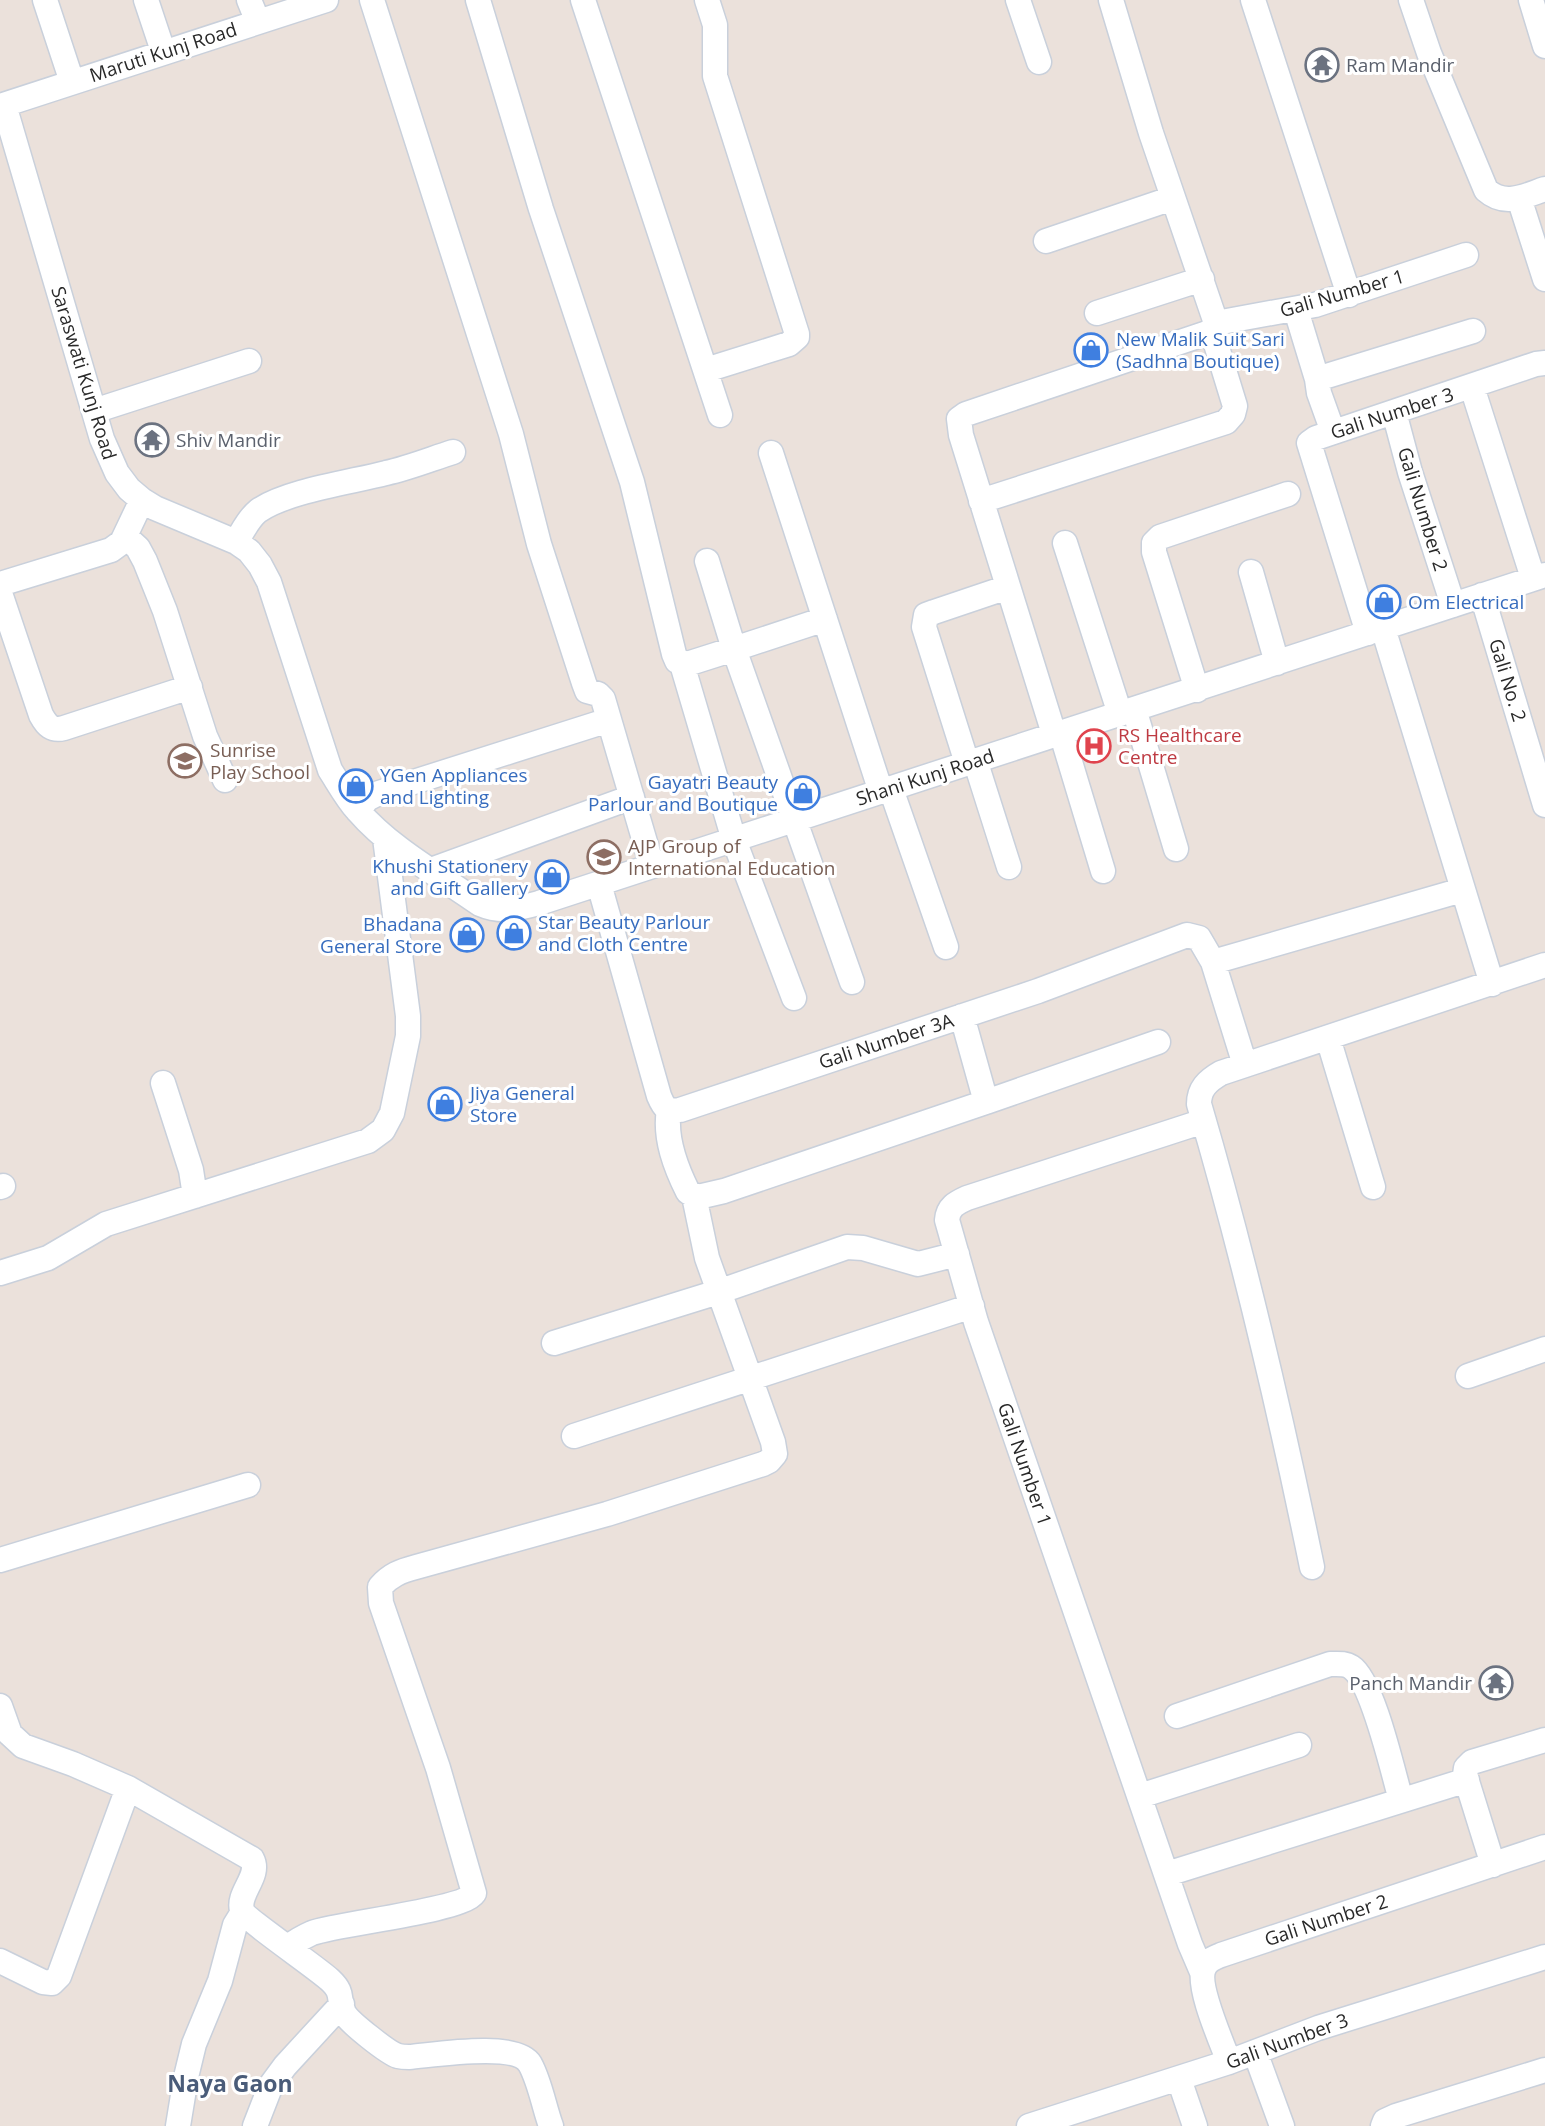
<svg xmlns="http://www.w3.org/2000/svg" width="1545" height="2126" viewBox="0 0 1545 2126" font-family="'Open Sans',sans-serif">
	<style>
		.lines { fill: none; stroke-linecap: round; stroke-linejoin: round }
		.street-casing { stroke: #c9d0db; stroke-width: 27 }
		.street { stroke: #fff; stroke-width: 24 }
		.labels { text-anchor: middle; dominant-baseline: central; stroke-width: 6; stroke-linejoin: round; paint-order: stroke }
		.street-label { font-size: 19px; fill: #292929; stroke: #fff }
		.worship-label { font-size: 19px; fill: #5b616d; stroke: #fff; text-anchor: start }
		.shop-label { font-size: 19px; fill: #366cbe; stroke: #fff; text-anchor: start }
		.health-label { font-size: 19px; fill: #be3a42; stroke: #fff; text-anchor: start }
		.education-label { font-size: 19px; fill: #785e54; stroke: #fff; text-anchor: start }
		.quarter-label { font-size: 23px; font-weight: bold; fill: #4a5c79; stroke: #fff }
	</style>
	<rect width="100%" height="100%" fill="#ebe1db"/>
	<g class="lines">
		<defs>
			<path id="street" d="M45,0l27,82
				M146,0l17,51
				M249,0l9,22
				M372,0l139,434 28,110 45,139 3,8 11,3 5,5 49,167
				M478,0l63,209 91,273 42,172 3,7 10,3 47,-15 118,333
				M583,0l137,415
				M1018,0l21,62
				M1253,0l96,295
				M1411,0l18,53 57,137c19,17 38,6 59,-1
				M1531,0l14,46
				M4,105l98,334 15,34 12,16 13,11 13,8 81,34 13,9 11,14 9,17 61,188c9,14 17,29 28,41 33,38 81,64 122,93 21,9 37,5 59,-1l1006,-328
				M0,106l326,-106
				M1519,198l26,81
				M1046,241l127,-43
				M1296,310l21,69 156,-48
				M1097,313l105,-34
				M1216,323l99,-18 151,-50
				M706,370l83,-26 8,-7v-3l-82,-258v-51l-8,-25
				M1317,379l2,14 14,39
				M1472,387l61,191
				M94,411l155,-50
				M1394,412l16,60 43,133
				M771,453l110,339
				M981,501l245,-79 7,-8 2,-8 -23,-75
				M126,537l12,11 7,13 20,50 40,125 20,44
				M236,542c7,-11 12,-23 22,-31 28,-20 94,-29 128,-38 23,-5 45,-14 67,-21
				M1065,543l55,171
				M707,561l27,88 91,-30
				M1251,572l26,91
				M0,584l111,-34 11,-8 20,-42
				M0,593l41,122c6,11 11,16 23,13l126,-41
				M1482,595l63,210
				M1383,628l109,356
				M1368,633l-59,-190 7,-5 220,-74 9,-1
				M682,664l52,176 60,158
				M1197,690l-43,-138v-9l6,-6 128,-43
				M1134,709l42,140
				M1061,732l42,139
				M1054,734l-93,-299 -2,-16 7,-5 241,-81 8,-6 1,-4 -65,-190 -40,-133
				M975,760l34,107
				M967,763l-43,-136 2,-12 8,-3 74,-25
				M891,789l55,158
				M358,811l9,-12 12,-6 230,-73
				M431,870l201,-73
				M599,884l60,212c5,12 8,16 21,14l358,-119 149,-56 12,3 14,24 32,103
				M1213,962l249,-72
				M1328,1038l45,149
				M163,1083l28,87 4,26
				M986,1102l172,-60
				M669,1110c-5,28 7,58 19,82l10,5 26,-6 262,-89 -24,-86
				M0,1187l3,-1
				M0,1273l48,-15 58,-34 262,-83 15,-11 9,-17 16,-77v-20l-23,-178
				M554,1343l164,-51 129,-45 16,1 55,16 39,-10
				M1468,1376l77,-27
				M574,1436l398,-130
				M0,1560l248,-75
				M1312,1567c-32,-156 -68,-310 -113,-463 0,-15 8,-23 22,-31l324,-108
				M0,1706l10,28 13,12 50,18 55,24 124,71c9,17 -15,34 -10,51 3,9 74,57 88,70 15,14 7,18 14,33 5,9 44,40 54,43 4,1 8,1 11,1 25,-2 107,-16 121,7 10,18 14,43 21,62
				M1177,1716l153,-52c8,0 15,-1 21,3 22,14 42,106 50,133
				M1140,1796l159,-51
				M1493,1865l-28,-90 1,-7 6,-6 73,-22
				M1167,1874l300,-94
				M288,1947c8,-6 15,-10 24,-14 28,-10 150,-22 162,-40l-36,-125 -57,-165 -1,-16c10,-12 21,-16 36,-20l191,-53 156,-50 6,-3 6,-7 -2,-12 -66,-184 -13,-62
				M0,1961l43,21 9,1 7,-7 69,-188
				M1202,1972l-12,-28 -214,-622 -29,-102c1,-13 9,-17 20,-22l237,-77
				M1255,2052l27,74
				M1229,2062c-7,-19 -33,-77 -25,-94 3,-8 10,-10 17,-13l324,-108
				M1179,2079l16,47
				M178,2126l8,-49 8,-33 26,-63 15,-56 8,-13
				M255,2126l16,-41 14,-19 57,-62
				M1029,2126l200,-64 89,-34 227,-71
				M1383,2126l2,-5 11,-5 149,-46"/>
		</defs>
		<use href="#street" class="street-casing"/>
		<use href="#street" class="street"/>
	</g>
	<defs>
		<symbol id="temple-ring" viewBox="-11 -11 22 22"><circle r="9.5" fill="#fff" stroke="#6b7280" stroke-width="1.5"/><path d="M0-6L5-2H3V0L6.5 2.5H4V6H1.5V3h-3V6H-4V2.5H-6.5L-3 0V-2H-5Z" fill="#6b7280"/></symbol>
		<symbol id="shop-ring" viewBox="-11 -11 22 22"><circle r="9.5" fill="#fff" stroke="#3f7fe0" stroke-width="1.5"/><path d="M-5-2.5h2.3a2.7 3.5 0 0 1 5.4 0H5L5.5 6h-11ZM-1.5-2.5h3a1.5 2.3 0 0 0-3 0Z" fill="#3f7fe0"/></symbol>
		<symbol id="hospital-ring" viewBox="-11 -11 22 22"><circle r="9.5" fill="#fff" stroke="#e0444e" stroke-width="1.5"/><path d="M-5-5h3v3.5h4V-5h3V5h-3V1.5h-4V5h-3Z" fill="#e0444e"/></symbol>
		<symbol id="school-ring" viewBox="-11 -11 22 22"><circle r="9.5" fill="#fff" stroke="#8d6e63" stroke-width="1.5"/><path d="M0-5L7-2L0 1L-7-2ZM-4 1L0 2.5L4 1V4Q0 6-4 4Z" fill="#8d6e63"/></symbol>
	</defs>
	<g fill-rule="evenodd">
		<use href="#temple-ring" x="1303" y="46" width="38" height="38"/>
		<use href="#shop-ring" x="1072" y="331" width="38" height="38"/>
		<use href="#temple-ring" x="133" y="421" width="38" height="38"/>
		<use href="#shop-ring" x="1365" y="583" width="38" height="38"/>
		<use href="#hospital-ring" x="1075" y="727" width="38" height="38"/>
		<use href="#school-ring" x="166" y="742" width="38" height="38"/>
		<use href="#shop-ring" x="337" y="767" width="38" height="38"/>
		<use href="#shop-ring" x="784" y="774" width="38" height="38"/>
		<use href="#school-ring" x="585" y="838" width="38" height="38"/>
		<use href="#shop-ring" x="533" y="858" width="38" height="38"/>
		<use href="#shop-ring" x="495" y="914" width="38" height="38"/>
		<use href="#shop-ring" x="448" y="916" width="38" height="38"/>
		<use href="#shop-ring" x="426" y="1085" width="38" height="38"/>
		<use href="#temple-ring" x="1477" y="1664" width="38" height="38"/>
	</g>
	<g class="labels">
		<g class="street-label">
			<text transform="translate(163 52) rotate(-18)">Maruti Kunj Road</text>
			<text transform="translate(1342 293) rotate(-16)">Gali Number 1</text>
			<text transform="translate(84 373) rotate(73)">Saraswati Kunj Road</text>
			<text transform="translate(1392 413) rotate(-18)">Gali Number 3</text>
			<text transform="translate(1423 509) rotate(73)">Gali Number 2</text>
			<text transform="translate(1508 680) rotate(73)">Gali No. 2</text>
			<text transform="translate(925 777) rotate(-18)">Shani Kunj Road</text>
			<text transform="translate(886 1041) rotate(-18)">Gali Number 3A</text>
			<text transform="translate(1025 1464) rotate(71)">Gali Number 1</text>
			<text transform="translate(1326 1920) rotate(-18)">Gali Number 2</text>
			<text transform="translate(1287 2041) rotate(-20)">Gali Number 3</text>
		</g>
		<g class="worship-label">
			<text x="1346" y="65">Ram Mandir</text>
			<text x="176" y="440">Shiv Mandir</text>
			<text x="1472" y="1683" text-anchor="end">Panch Mandir</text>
		</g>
		<g class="shop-label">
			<text x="1116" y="339">New Malik Suit Sari<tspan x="1116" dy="22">(Sadhna Boutique)</tspan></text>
			<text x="1408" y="602">Om Electrical</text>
			<text x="380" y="775">YGen Appliances<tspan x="380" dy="22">and Lighting</tspan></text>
			<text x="778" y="782" text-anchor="end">Gayatri Beauty<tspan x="778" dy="22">Parlour and Boutique</tspan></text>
			<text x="528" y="866" text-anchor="end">Khushi Stationery<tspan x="528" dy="22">and Gift Gallery</tspan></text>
			<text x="538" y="922">Star Beauty Parlour<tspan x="538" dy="22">and Cloth Centre</tspan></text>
			<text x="442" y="924" text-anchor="end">Bhadana<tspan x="442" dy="22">General Store</tspan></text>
			<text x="470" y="1093">Jiya General<tspan x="470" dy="22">Store</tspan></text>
		</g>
		<g class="health-label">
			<text x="1118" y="735">RS Healthcare<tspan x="1118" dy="22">Centre</tspan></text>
		</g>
		<g class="education-label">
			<text x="210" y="750">Sunrise<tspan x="210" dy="22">Play School</tspan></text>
			<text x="628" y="846">AJP Group of<tspan x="628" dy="22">International Education</tspan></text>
		</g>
		<g class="quarter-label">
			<text x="230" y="2083">Naya Gaon</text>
		</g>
	</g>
</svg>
